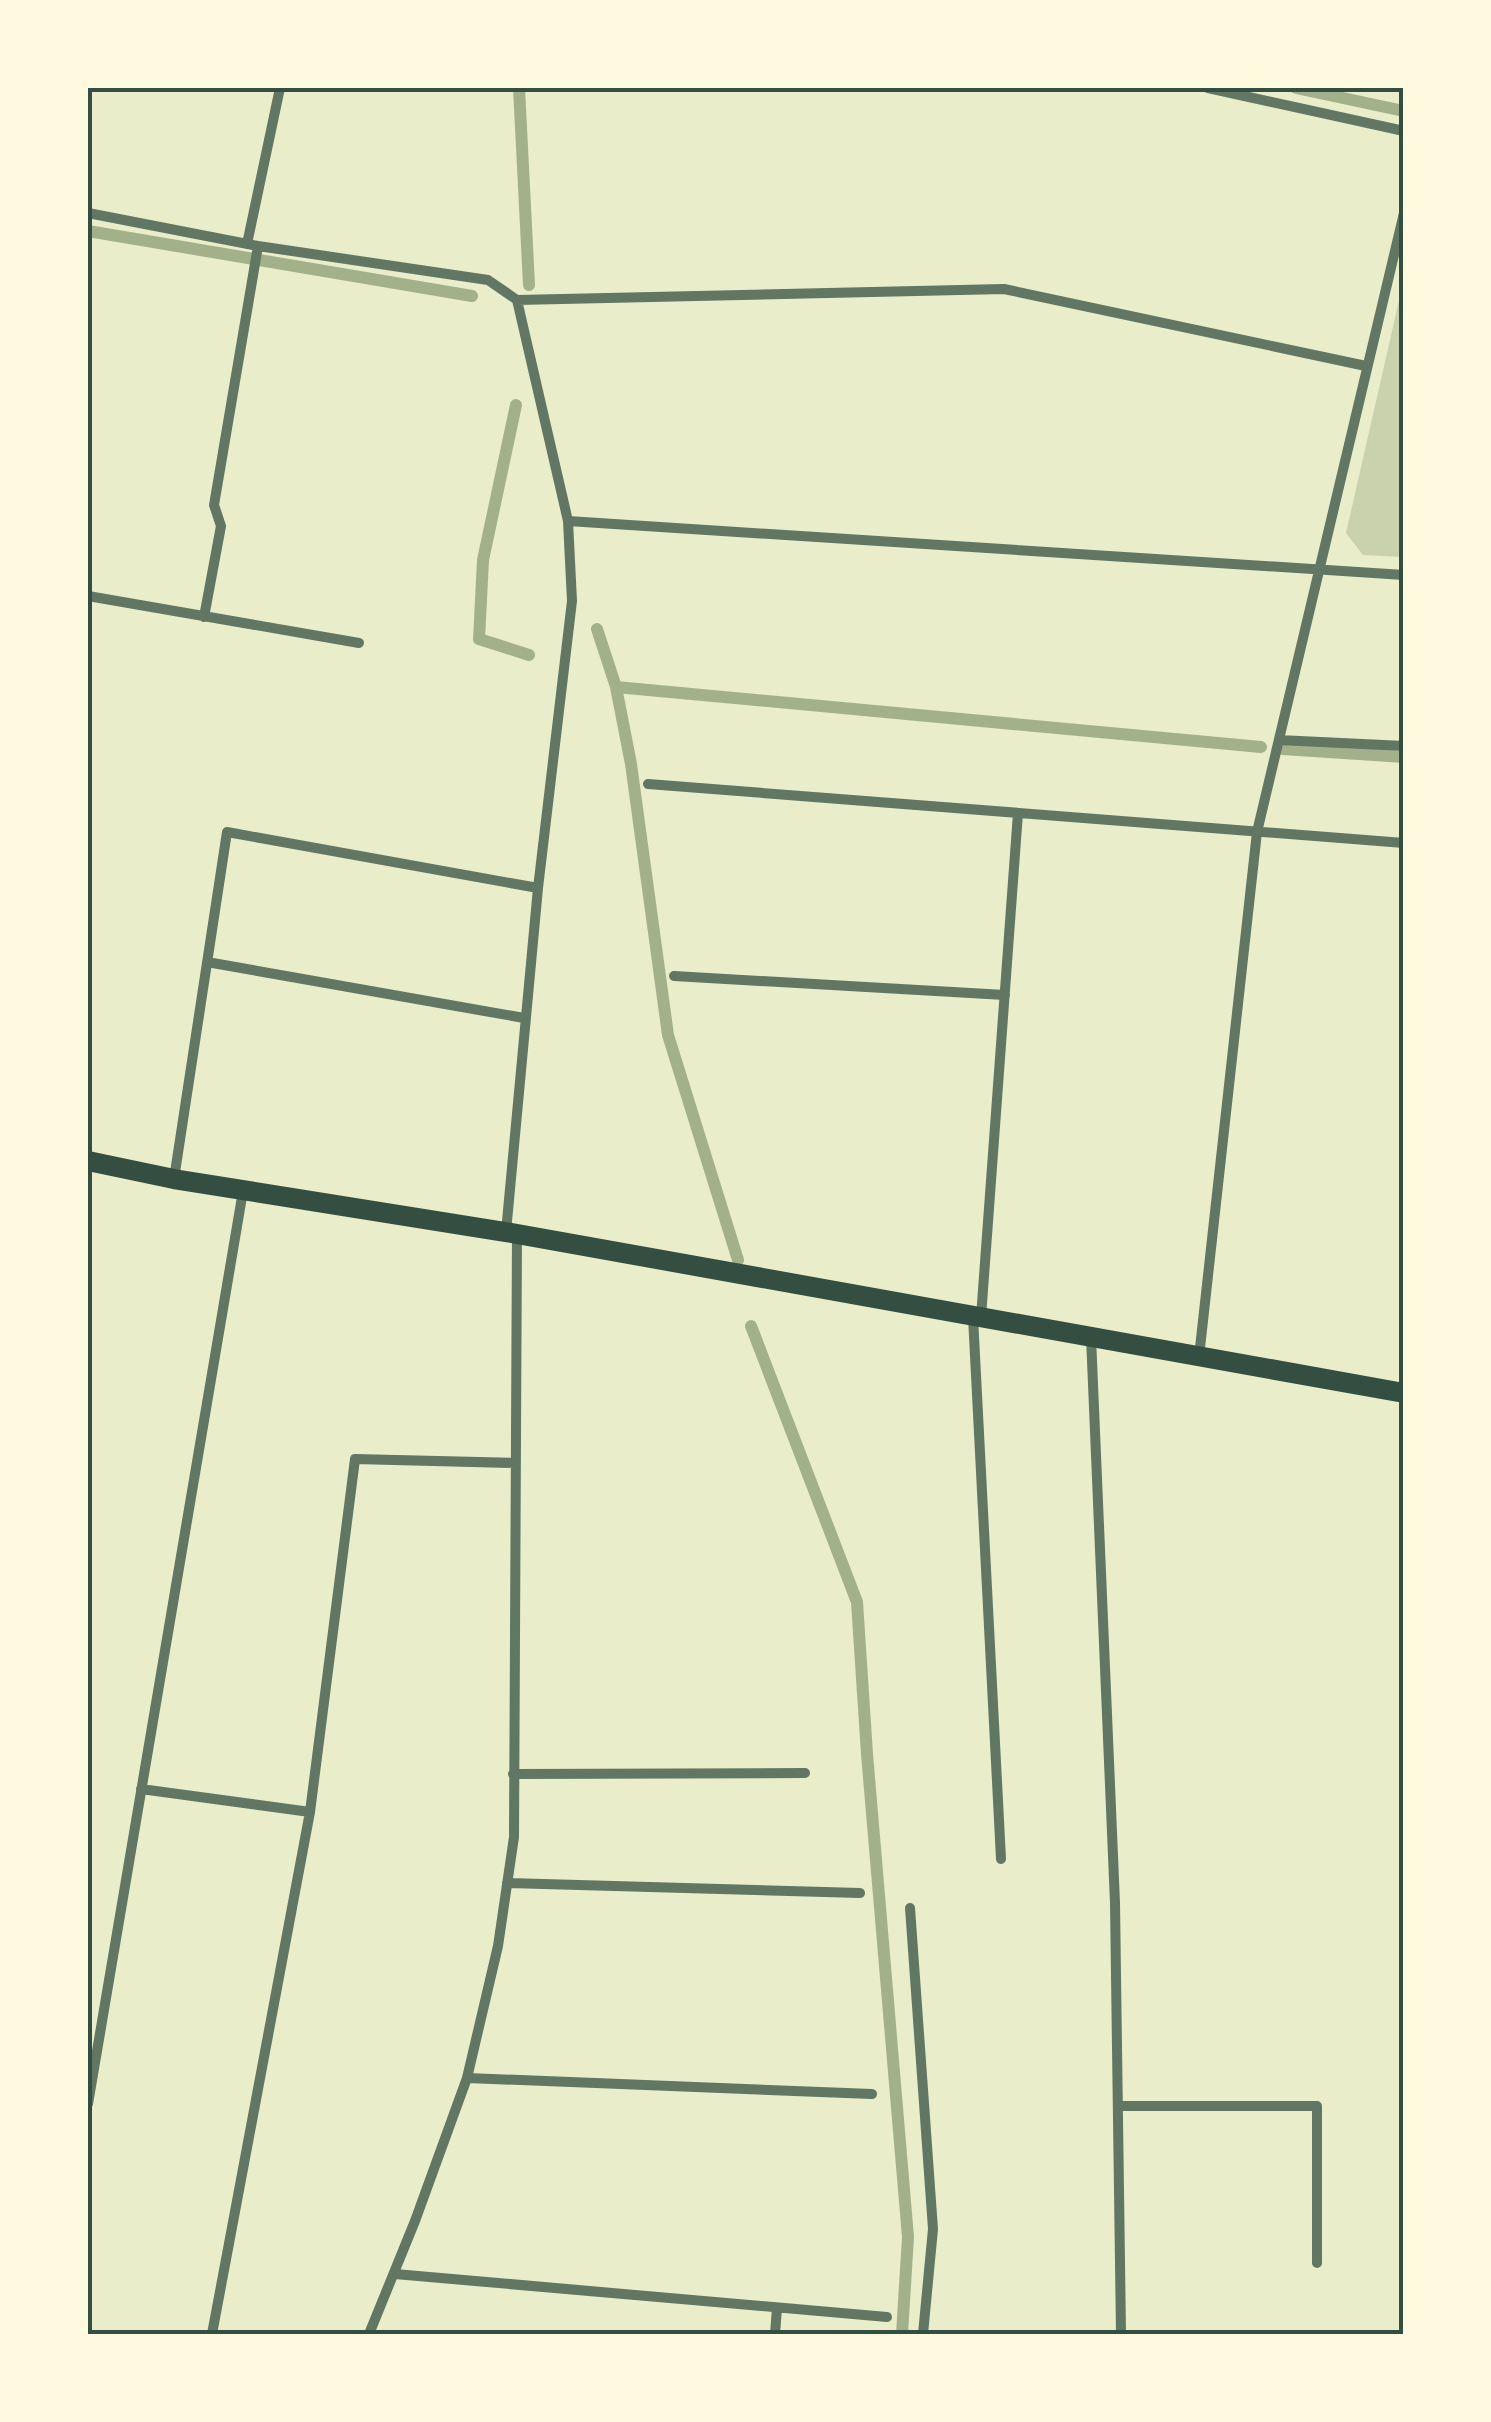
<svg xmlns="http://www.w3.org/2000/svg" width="1491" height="2422" viewBox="0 0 1491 2422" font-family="Poppins,sans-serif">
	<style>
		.green { fill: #cad2ad }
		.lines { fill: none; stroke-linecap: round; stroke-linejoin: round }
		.stream { stroke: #a3b18a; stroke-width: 12 }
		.minor { stroke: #617663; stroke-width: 10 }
		.secondary { stroke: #344e41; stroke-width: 20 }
		.neatline { fill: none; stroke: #344e41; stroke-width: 4 }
	</style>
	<rect width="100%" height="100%" fill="#e9edc9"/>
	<path class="green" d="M1403,283v274l-40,-2 -17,-22z"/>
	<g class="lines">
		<path class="stream" d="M519,88l10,197
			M1296,88l103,22
			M88,231l384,65
			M516,405l-33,155 -4,79 50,16
			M597,629l19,58
			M1283,749l121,8
			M738,1260l-70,-225 -37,-271 -15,-77 645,60
			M751,1326l106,276 10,152 41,483 -6,97"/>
		<path class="minor" d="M1208,88l196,43
			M88,213l170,33 230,34 29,20 487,-11 362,77
			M247,244l33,-156
			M568,521l836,54
			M88,596l271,47
			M204,617l17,-91 -7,-21 44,-259
			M1279,740l125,6
			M648,784l756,59
			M207,962l317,56
			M674,976l331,19
			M174,1179l53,-347 311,56
			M506,1232l32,-344 34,-287 -4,-80 -51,-221
			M973,1317l28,542
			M981,1317l37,-504
			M1091,1337l24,566 6,431
			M1199,1357l58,-525 147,-619
			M513,1774l292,-1
			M141,1789l169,23
			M507,1883l353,10
			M910,1908l23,321 -10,105
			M467,2078l405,16
			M88,2104l155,-913
			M1118,2106h199v157
			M395,2274l492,43
			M212,2334l98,-522 45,-353 160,4
			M369,2334l46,-113 52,-143 31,-132 16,-109 3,-603
			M775,2334l2,-26"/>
		<path class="secondary" d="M88,1161l86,18 332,53 898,161"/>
	</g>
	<rect width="1491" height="2422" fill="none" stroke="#fefae0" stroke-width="180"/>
	<rect x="90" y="90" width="1311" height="2242" class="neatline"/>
</svg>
